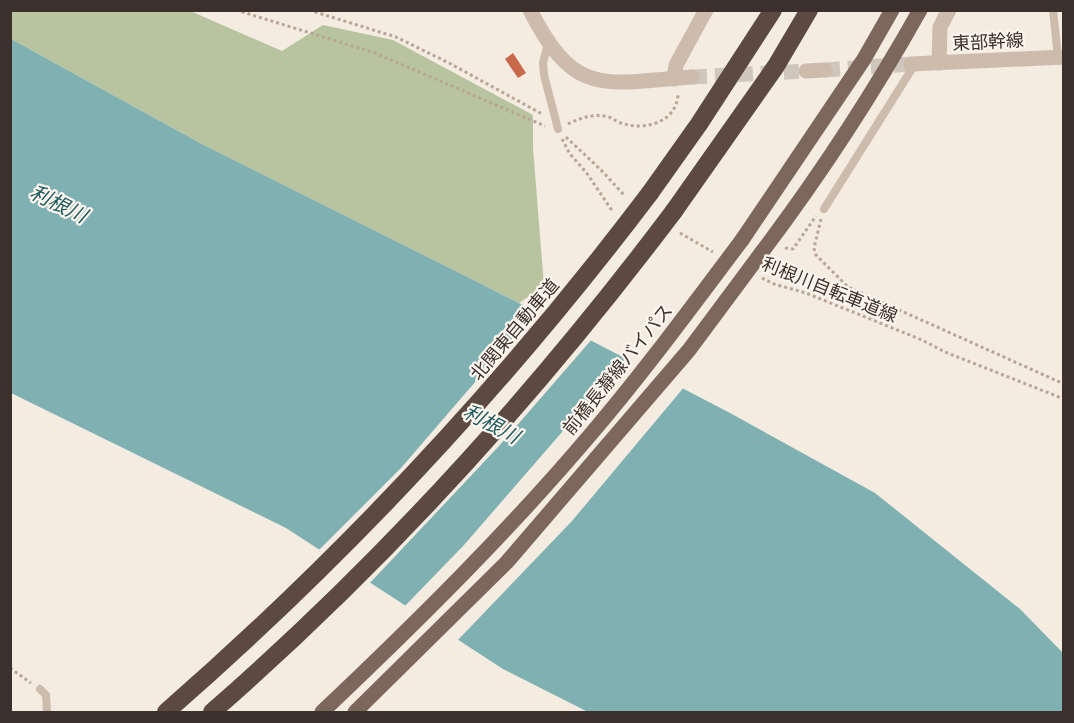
<svg xmlns="http://www.w3.org/2000/svg" width="1074" height="723" viewBox="0 0 1074 723" font-family="Barlow,'Noto Sans JP',sans-serif">
	<style>
		.green { fill: #b8c4a0 }
		.water { fill: #7fb0b2 }
		.pier { fill: #f4ebe1 }
		.building { fill: #c8694b }
		.lines { fill: none; stroke-linecap: round; stroke-linejoin: round }
		.tertiary-tunnel { stroke: #cfc6bd; stroke-width: 15; stroke-dasharray: 15 8; stroke-linecap: butt }
		.path { stroke: #b9a596; stroke-width: 3; stroke-dasharray: 3 3; stroke-linecap: butt }
		.service { stroke: #cdbbac; stroke-width: 8 }
		.minor { stroke: #cdbbac; stroke-width: 15 }
		.tertiary { stroke: #cdbbac; stroke-width: 15 }
		.primary { stroke: #7d675c; stroke-width: 15 }
		.motorway { stroke: #5c4a42; stroke-width: 18 }
		.primary-bridge { stroke: #7d675c; stroke-width: 15 }
		.motorway-bridge { stroke: #5c4a42; stroke-width: 18 }
		.labels { text-anchor: middle; dominant-baseline: central; stroke-width: 4.5; stroke-linejoin: round; paint-order: stroke }
		.street-label { font-size: 18px; fill: #3b302b; stroke: #fbf5ee }
		.water-label { font-size: 20px; font-style: italic; fill: #1f5a5e; stroke: #fbf5ee }
	</style>
	<rect width="100%" height="100%" fill="#f4ebe1"/>
	<path class="green" d="M188,10l94,41 41,-26 70,15 140,75v33l11,138 -25,17 -319,-160 -189,-104v-28z"/>
	<path class="water" d="M11,39l189,104 319,160 211,110 145,80 145,116 43,44v59h-475l-85,-43 -217,-141 -275,-135z"/>
	<path class="pier" d="M538,309l55,29 -94,108 -131,139 -51,-33 84,-84z
		M628,356l57,30 -113,135 -116,121 -53,-34 61,-63z"/>
	<path class="building" d="M513,53l13,20 -8,5 -13,-19z"/>
	<g class="lines">
		<path class="tertiary-tunnel" d="M825,70l86,-6
			M692,77l114,-6"/>
		<path class="path" d="M236,10l139,43 170,73
			M309,10l87,27 55,27 91,50
			M568,124c10,-5 23,-10 36,-8 6,0 11,5 17,7 23,8 55,0 57,-28
			M566,137l35,33 24,26
			M562,139l8,15 16,18 27,40
			M821,219l-7,29 1,6 33,33 216,97
			M680,233l33,19
			M785,248l8,1 23,-33
			M762,278l12,6 32,9 116,47 23,12 119,47
			M10,668l21,15"/>
		<path class="service" d="M1053,10l5,47
			M548,43l-5,20 1,12 14,54
			M824,209l91,-145
			M40,689l6,6 1,17"/>
		<path class="minor" d="M939,63l1,-36 9,-17
			M674,79l2,-14 30,-55"/>
		<path class="tertiary" d="M530,10c45,89 75,73 162,67
			M911,64l153,-7
			M806,71l19,-1"/>
		<path class="primary" d="M742,240l122,-181 28,-49
			M762,252c58,-77 111,-158 158,-242"/>
		<path class="motorway" d="M650,193l49,-69 74,-114
			M674,211l102,-145 33,-56"/>
		<path class="primary-bridge" d="M322,712c94,-89 185,-179 269,-278 53,-62 102,-129 151,-194
			M355,712l152,-150 182,-212 73,-98"/>
		<path class="motorway-bridge" d="M166,712c181,-158 339,-327 484,-519
			M212,712c172,-150 325,-319 462,-501"/>
	</g>
	<g class="labels">
		<g class="street-label">
			<text transform="translate(988 41) rotate(-3)">東部幹線</text>
			<text transform="translate(830 289) rotate(22)">利根川自転車道線</text>
			<text transform="translate(514 329) rotate(-50)">北関東自動車道</text>
			<text transform="translate(617 369) rotate(-51)">前橋長瀞線バイパス</text>
		</g>
		<g class="water-label">
			<text transform="translate(59 203) rotate(26)">利根川</text>
			<text transform="translate(492 423) rotate(28)">利根川</text>
		</g>
	</g>
	<rect width="1074" height="723" fill="none" stroke="#3b302b" stroke-width="24"/>
</svg>
